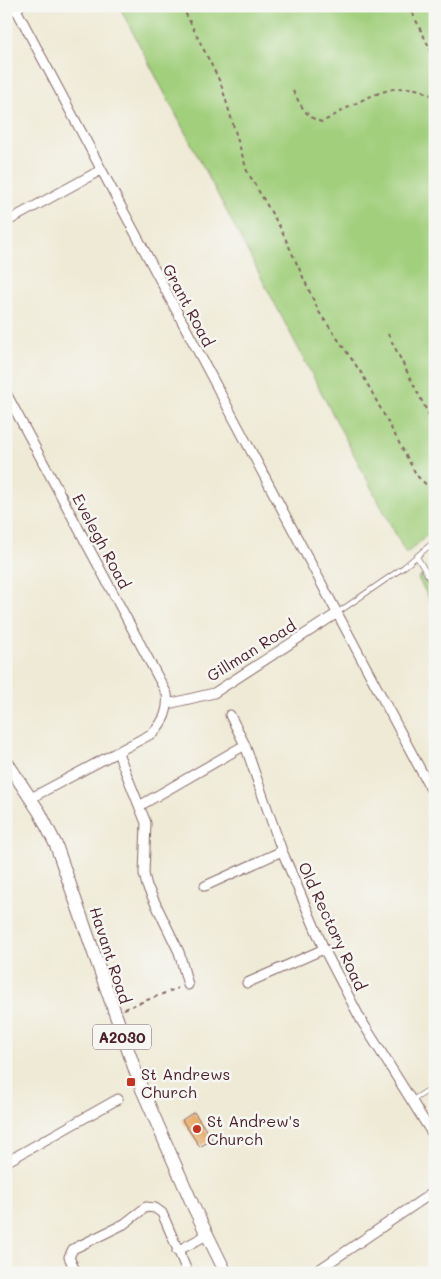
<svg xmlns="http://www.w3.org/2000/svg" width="441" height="1279" viewBox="0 0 441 1279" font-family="Mali,sans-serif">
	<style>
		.green { fill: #a1cf7c; stroke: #767754 }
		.building { fill: #e8ad6c }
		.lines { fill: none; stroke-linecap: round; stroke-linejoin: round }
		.service-casing { stroke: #846666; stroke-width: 6 }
		.minor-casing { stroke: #846666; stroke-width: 11 }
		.primary-casing { stroke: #846666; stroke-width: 14 }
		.path { stroke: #846666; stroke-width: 2; stroke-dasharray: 4 4; stroke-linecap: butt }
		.service { stroke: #fff; stroke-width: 4.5 }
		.minor { stroke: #fff; stroke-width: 9 }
		.primary { stroke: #fff; stroke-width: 12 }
		.poi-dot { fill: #c8321e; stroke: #f6f6f2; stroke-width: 2 }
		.labels { text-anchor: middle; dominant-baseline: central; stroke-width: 5; stroke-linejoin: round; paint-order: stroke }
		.shield { fill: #f6f6f2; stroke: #7e6067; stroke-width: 1 }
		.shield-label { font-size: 15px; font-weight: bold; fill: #4a1f2b }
		.street-label { font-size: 16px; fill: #4a1f2b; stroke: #f6f6f2 }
		.poi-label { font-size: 16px; fill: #4a1f2b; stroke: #f6f6f2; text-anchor: start }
	</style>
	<rect width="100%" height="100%" fill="#f6f6f2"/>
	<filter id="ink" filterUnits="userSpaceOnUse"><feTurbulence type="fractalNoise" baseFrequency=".02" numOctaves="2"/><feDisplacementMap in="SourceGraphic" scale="10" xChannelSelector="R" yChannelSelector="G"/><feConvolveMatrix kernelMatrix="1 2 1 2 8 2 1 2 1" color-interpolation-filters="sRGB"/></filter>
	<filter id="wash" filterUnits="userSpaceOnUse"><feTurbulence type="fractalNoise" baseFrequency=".0096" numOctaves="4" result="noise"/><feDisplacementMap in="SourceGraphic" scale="20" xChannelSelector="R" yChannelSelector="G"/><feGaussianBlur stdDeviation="1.12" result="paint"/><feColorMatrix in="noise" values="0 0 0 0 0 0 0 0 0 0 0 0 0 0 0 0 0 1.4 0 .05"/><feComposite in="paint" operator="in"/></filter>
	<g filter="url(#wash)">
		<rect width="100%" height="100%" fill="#efead5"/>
		<path class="green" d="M119,6h316v96l-4,3 4,7v416l-29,26z
			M435,558v52l-17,-32 13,-8v-7z"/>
		<g id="blocks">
			<path class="building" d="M194,1112l18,27 -12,8 -18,-27z"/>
		</g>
	</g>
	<g filter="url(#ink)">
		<use href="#blocks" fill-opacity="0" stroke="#846666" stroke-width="1"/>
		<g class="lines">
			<defs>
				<path id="service" d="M417,557l18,30
					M337,613l67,-46 31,-26
					M411,1101l24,-15"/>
				<path id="minor" d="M6,8l7,2 7,-4
					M16,9l419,788
					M6,222l95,-52
					M6,393l161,301c2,16 -3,27 -14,39l-122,65
					M168,704l46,-11 122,-79
					M230,715l15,30 37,106 42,98 37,71 74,118
					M118,753l28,70 -2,51 3,12 32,66 9,33
					M141,805l104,-60
					M205,886l77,-35
					M247,983l77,-34
					M6,1162l112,-63
					M177,1251l30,-16
					M76,1273l-7,-16 4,-8 51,-25 22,-17 9,1 7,5 26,60
					M314,1273l121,-82"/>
				<path id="primary" d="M6,761l34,52 16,32 85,242 54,123 31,63"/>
			</defs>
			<use href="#service" class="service-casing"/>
			<use href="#minor" class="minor-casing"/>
			<use href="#primary" class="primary-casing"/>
			<path class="path" d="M182,6l39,78 26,87 34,58 38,83 43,62 55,102 18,17
				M409,6l26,53
				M293,91c7,13 13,27 29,31 33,-17 78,-51 113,-24
				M388,334l47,93
				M124,1009l54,-21"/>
			<use href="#service" class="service"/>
			<use href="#minor" class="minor"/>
			<use href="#primary" class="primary"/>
		</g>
	</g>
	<g class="poi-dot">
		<rect x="126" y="1077" width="10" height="10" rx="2.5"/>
		<circle cx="197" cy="1129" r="5"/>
	</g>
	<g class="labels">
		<rect class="shield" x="93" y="1024.5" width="58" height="25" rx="4"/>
		<g class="shield-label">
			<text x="122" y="1037">A2030</text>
		</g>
		<g class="street-label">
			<text transform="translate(189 305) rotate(62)">Grant Road</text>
			<text transform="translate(102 541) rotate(62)">Evelegh Road</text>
			<text transform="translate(251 650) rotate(-32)">Gillman Road</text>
			<text transform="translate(333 926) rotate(65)">Old Rectory Road</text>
			<text transform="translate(111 955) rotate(72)">Havant Road</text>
		</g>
		<g class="poi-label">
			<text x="141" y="1073">St Andrews<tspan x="141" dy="18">Church</tspan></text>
			<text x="207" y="1120">St Andrew's<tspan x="207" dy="18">Church</tspan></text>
		</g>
	</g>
	<rect width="441" height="1279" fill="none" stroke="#f6f6f2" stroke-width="25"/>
</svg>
